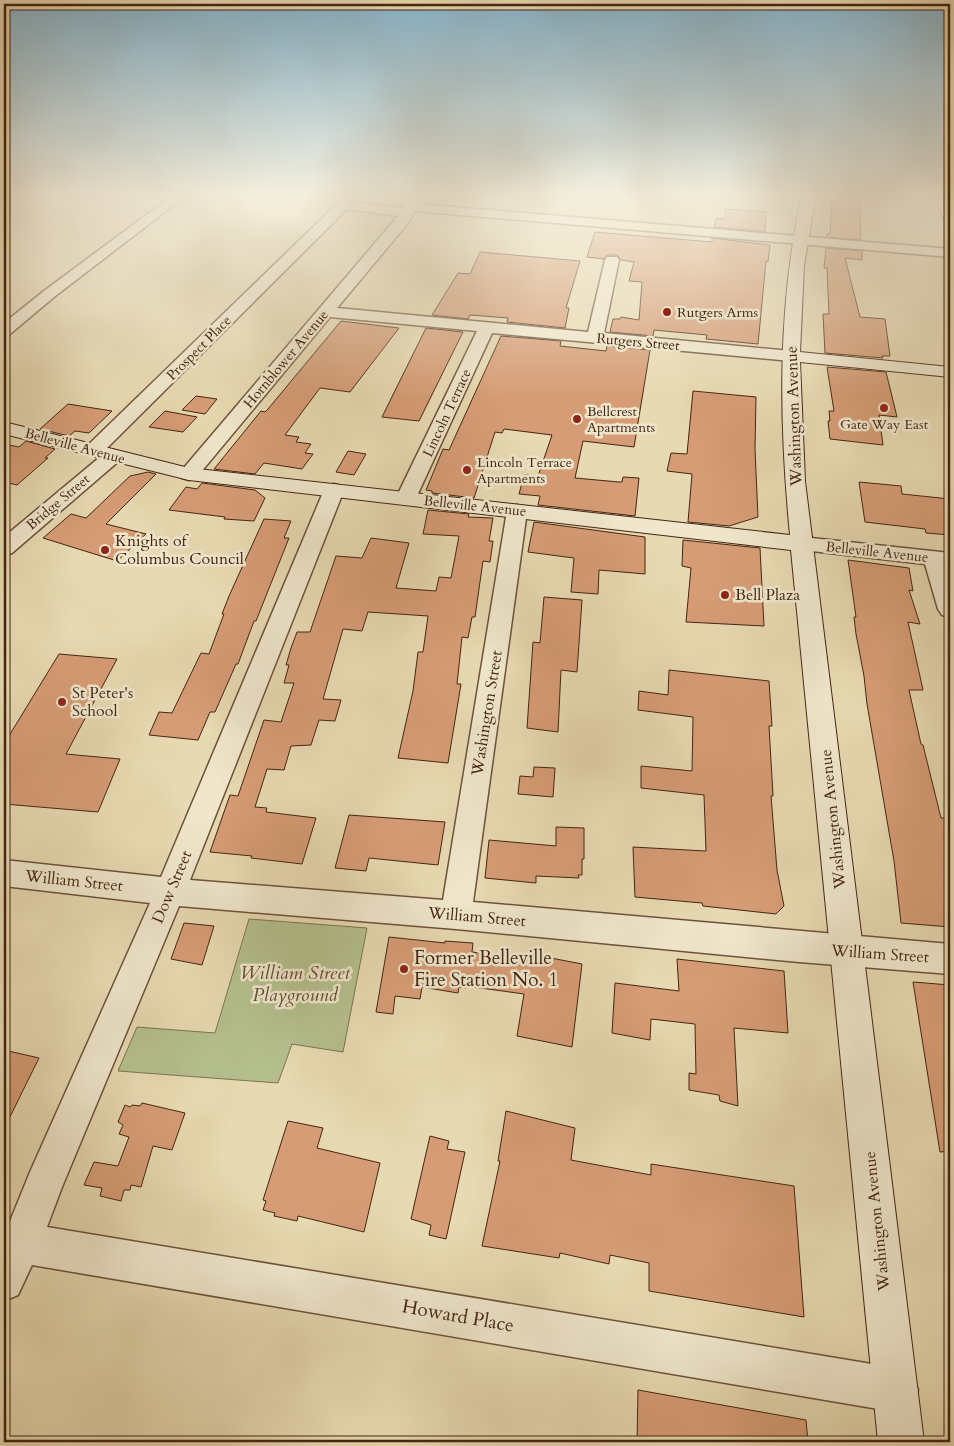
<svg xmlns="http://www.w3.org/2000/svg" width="954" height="1446" viewBox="0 0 954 1446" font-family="Cardo,serif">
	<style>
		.green { fill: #b4bf8d; stroke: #7c7250 }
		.building { fill: #d69c75; stroke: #442512 }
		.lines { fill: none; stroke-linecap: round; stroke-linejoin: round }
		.minor-casing { stroke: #6d523a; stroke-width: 3 }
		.secondary-casing { stroke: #442512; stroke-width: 2 }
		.minor { fill: #efe6cc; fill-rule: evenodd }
		.secondary { fill: #efe6cc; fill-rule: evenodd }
		.poi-dot { fill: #8f2418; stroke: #efe6cc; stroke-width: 2 }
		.labels { text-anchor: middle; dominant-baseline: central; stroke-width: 5; stroke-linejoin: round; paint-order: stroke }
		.far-poi-label { font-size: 14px; fill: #442512; stroke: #efe6cc; text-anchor: start }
		.far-street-label { font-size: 14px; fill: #442512; stroke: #efe6cc }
		.street-label { font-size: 16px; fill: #442512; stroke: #efe6cc }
		.poi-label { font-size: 16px; fill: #442512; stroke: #efe6cc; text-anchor: start }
		.near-poi-label { font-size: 19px; fill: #442512; stroke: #efe6cc; text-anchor: start }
		.near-park-label { font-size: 19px; font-style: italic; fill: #604c31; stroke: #efe6cc }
		.near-street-label { font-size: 19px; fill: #442512; stroke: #efe6cc }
	</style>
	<rect width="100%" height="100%" fill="#e7d9b1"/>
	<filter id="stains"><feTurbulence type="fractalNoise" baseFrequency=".004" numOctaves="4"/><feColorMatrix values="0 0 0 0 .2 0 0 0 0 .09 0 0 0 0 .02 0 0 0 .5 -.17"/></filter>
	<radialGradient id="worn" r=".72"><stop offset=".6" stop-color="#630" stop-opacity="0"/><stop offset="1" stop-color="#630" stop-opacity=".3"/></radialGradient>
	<path class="green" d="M249,919l118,9 -24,124 -51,-8 -14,39 -160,-12 19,-44 78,6z"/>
	<path class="building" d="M839,195h20l2,45 -35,-3 1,-3h3l2,-34 8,1z
		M726,209l40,3 -1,20 -51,-5 2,-9 9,1z
		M595,232l117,10v-4l58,7 -2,17 -2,-1 -8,83 -52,-5 1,-4 -53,-5 -1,6 -43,-4 3,-13h7l1,-2 18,3 3,-38 -13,-1 5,-19 -13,-2 -4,-5h-10l-3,4 -17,-2z
		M826,248l36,3v9l-17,-2 15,59 25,2 5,37h-8l1,2 -58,-5 -2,-39h6l-2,-46h-3z
		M480,252l100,9 -14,47h3l-4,20 -58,-6 1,-4 -38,-3 -2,4 -36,-4 26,-42 12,1z
		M341,321l58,7 -49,64 -30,-4 -35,47 14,2 -3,5 15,2 -6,9 8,1 -11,15 -38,-6 -9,11 -41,-5 47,-58 4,1 3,-3z
		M426,328l37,4 -44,89 -37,-4z
		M501,336l60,5 -1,5 46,5 1,-5 43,4 -16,97 -51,-6 -8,37 44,4h3l1,-5 16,1 -4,38 -97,-11 2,-9 -21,-2 5,-19 14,1 14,-41 -48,-6 -2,4 -7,-1 -21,66 -42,-5v-2l-6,-1 17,-41 6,1z
		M827,367l59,5 11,45 -18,-2 4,30 -53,-6 -2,-18h2l-1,-10h5z
		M693,391l63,6 -1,52 3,68 -29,9 -41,-4 4,-48 -25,-3 4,-18 16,1z
		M196,396l21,3 -12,15 -23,-4z
		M68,404l44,7 -23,22 -14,-2 -6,5 -29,-7z
		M165,411l32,6 -14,15 -34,-5z
		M26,441l29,8 -10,9h3l-31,27 -13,-3v-38l15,3z
		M348,451l18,3 -12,21 -18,-3z
		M148,472l8,2 -50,50 40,10 -29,27 -74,-23 28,-24 15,4 44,-42z
		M859,482l42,4 1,8 48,5v36l-24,-2 -1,-4 -60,-7z
		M202,483l53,7 10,8 -11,23 -30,-2 1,-2 -56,-7 17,-23 11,2z
		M428,510l41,4 -1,3 25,1 -4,23h4l-3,21 -7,-1 -8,56h-3l-4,21 -6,-1 -5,47h4l-13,79 -50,-5 15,-67 5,-39h5l5,-36 -60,-4 -6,19 -19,-2 -20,70 18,1 -6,21 -16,-1 -8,25 -20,1 -7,24 -17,-1 -12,38 12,1 -1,4 50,6 -14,46 -51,-6 1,-2 -42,-4 20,-57 8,1 26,-76 17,2 13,-39h-10l5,-18h-3l5,-17 6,-16h13l26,-76 26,2 9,-20 38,5 -13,45 40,3 3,-14 12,1 8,-42 -36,-2z
		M264,519l27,2 -7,17h5l-33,83h-2l-16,43h-2l-21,48h-5l-12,28 -49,-5 10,-23 13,1 29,-60 8,1 15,-40h-2l7,-18z
		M534,522l111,15v37l-46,-4 -1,24 -27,-2 3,-34 -46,-6z
		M683,540l77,8 4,78 -78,-4 5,-54 -9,-2z
		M848,560l61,8 4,23 -4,-1 11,34 -12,-2 15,68h-14l12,54 2,1 18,73h9v109l-49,-4 -7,-62 -27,-157 -3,-28 -8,-42 -2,-17h2z
		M544,597l38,3 -5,72 -16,-2 -3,62 -31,-4 6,-86 7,1z
		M59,654l58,5 -51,95 54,5 -22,53 -94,-8v-60z
		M669,670l100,11 3,45h-3l4,70h-2l6,74 7,36 -8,8 -73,-8 -1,-3 -67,-6 -2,-50 73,4 -2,-56 -63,-7v-22l51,5 1,-54 -55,-7 1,-19 29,4z
		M534,767l21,1 -2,29 -35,-3 2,-18 13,1z
		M349,815l96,7 -7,43 -69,-7 -3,13 -31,-3z
		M556,827l28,1v31h-2v16h-4l1,3 -43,-2v7l-51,-5 4,-38 67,6z
		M184,923l30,3 -12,39 -31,-6z
		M389,937l56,6v-2l28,2 -1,9 58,7v-5l52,10 -10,83 -55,-11 7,-42 -58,-8v2l-7,-1 -1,6 -36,-6 -2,12 -25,-3 -2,18 -17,-2z
		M677,959l107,12 4,62 -54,-5 4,78 -18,-5 -1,-6 -30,-5v-17l7,1 -1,-50 -44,-5 -1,21 -38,-7 3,-50 64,8z
		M913,982l37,3v166l-10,1z
		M4,1050l35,8 -35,71z
		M142,1103l43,10 -13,37 -19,-4 -12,41 -10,-2 -1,5h-6l-3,11 -21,-5 2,-8 -18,-3 10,-23 24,4 11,-29 -10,-3 4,-9 -5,-3 7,-17 5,2 2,-2 8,1z
		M506,1111l69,17 -4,32 80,15v-11l143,22 10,131 -155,-26v-28l-39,-8 -1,9 -49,-11 -1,5 -77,-12 18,-85h-2z
		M288,1121l35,7 -6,20 63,15 -16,69 -66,-16 -1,5 -23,-5 1,-3 -12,-3 3,-9 -3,-1z
		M430,1136l19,5 -2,8 18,3 -19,87 -17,-4 2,-10 -20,-6z
		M638,1390l168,30 2,22h-171z"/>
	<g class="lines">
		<defs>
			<path id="minor" d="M173,195h14l-133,102 -44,37 -6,2v-13l40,-32z
				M936,195h12l2,27 -7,-4z
				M413,196l6,4 -1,4 532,45v8l-536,-46 -6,12 -71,85 251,24 17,-72 2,-3h10l2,3 -15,73 187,18 6,1 2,4 -2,4 -6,1 -299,-28 -76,165 -3,4 -7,2 -7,-2 -3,-4 81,-167 -147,-14 -134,161 -7,2 -7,-2 -3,-4 3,-4 216,-254 -51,-7 -246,245 -7,2 -7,-2 -3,-4 3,-4 252,-244 5,-1 58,7 6,-11z
				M113,450l7,2 3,4 -3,4 -108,93 -8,2v-18l102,-85z
				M334,484l7,2 3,4 -154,390 253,20 64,-389 3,-4 7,-2 7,2 3,4 -54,391 477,42v30l-151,-12 -343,-33 -277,-23 -117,281 -15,40 849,141 15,7 7,15 -7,15 -15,7 -864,-147 -14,30 -14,6v-65l26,-64 120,-269 -146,-17v-26l157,17 163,-387 3,-4z
				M802,537l148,16v14h-2l2,7v43l-8,-2 -4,-6 -13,-45 -131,-15 -3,-5 3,-5z"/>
			<path id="secondary" d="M802,195h14l-12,71 -4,86 150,15v10l-150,-15 5,119 119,961h-46l-87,-892 -602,-70 -185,-46v-12l185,46 601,67c-11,-113 -13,-228 12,-340z"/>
		</defs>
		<use href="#minor" class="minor-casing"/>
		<use href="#secondary" class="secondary-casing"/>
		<use href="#minor" class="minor"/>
		<use href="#secondary" class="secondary"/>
	</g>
	<linearGradient id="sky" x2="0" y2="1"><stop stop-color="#87b6cf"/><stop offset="0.49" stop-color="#f4eedc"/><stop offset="1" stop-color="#f4eedc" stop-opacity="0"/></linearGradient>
	<rect width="954" height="398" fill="url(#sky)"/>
	<g class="poi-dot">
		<circle cx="667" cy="312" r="5"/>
		<circle cx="884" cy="408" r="5"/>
		<circle cx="577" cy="419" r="5"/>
		<circle cx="467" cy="470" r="5"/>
		<circle cx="105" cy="550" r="5"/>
		<circle cx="725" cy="595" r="5"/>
		<circle cx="62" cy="702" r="5"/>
		<circle cx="404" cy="969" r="5"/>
	</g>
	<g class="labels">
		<g class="far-poi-label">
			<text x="677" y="312">Rutgers Arms</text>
			<text x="587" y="411">Bellcrest<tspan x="587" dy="16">Apartments</tspan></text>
			<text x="884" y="424" text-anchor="middle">Gate Way East</text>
			<text x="477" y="462">Lincoln Terrace<tspan x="477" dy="16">Apartments</tspan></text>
		</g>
		<g class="far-street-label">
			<text transform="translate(638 342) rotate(5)">Rutgers Street</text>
			<text transform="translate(199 348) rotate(-45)">Prospect Place</text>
			<text transform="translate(286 359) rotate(-50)">Hornblower Avenue</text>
			<text transform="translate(447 413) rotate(-65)">Lincoln Terrace</text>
			<text transform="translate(75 446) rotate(15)">Belleville Avenue</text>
			<text transform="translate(58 502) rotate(-40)">Bridge Street</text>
			<text transform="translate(475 506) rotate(6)">Belleville Avenue</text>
			<text transform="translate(877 552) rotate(6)">Belleville Avenue</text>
		</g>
		<g class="street-label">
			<text transform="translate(794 416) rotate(-92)">Washington Avenue</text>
			<text transform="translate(487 713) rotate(-81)">Washington Street</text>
			<text transform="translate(833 819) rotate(-96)">Washington Avenue</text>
			<text transform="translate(74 881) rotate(6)">William Street</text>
			<text transform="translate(172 887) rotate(-67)">Dow Street</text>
			<text transform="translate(477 917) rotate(5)">William Street</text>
			<text transform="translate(880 954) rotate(4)">William Street</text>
			<text transform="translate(877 1221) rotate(-96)">Washington Avenue</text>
		</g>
		<g class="poi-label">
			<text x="115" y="541">Knights of<tspan x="115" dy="18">Columbus Council</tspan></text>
			<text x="735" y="595">Bell Plaza</text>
			<text x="72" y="693">St Peter's<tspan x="72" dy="18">School</tspan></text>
		</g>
		<g class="near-poi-label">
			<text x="414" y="958">Former Belleville<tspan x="414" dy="22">Fire Station No. 1</tspan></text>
		</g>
		<g class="near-park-label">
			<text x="295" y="973">William Street<tspan x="295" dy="22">Playground</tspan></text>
		</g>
		<g class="near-street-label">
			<text transform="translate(458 1316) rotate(10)">Howard Place</text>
		</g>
	</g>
	<rect width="954" height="1446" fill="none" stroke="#e7d9b1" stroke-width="20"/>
	<rect x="5" y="5" width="944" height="1436" fill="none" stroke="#442512" stroke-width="2.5"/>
	<rect x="10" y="10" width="934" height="1426" fill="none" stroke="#442512"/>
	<rect width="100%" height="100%" filter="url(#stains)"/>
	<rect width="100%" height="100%" fill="url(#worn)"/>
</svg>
